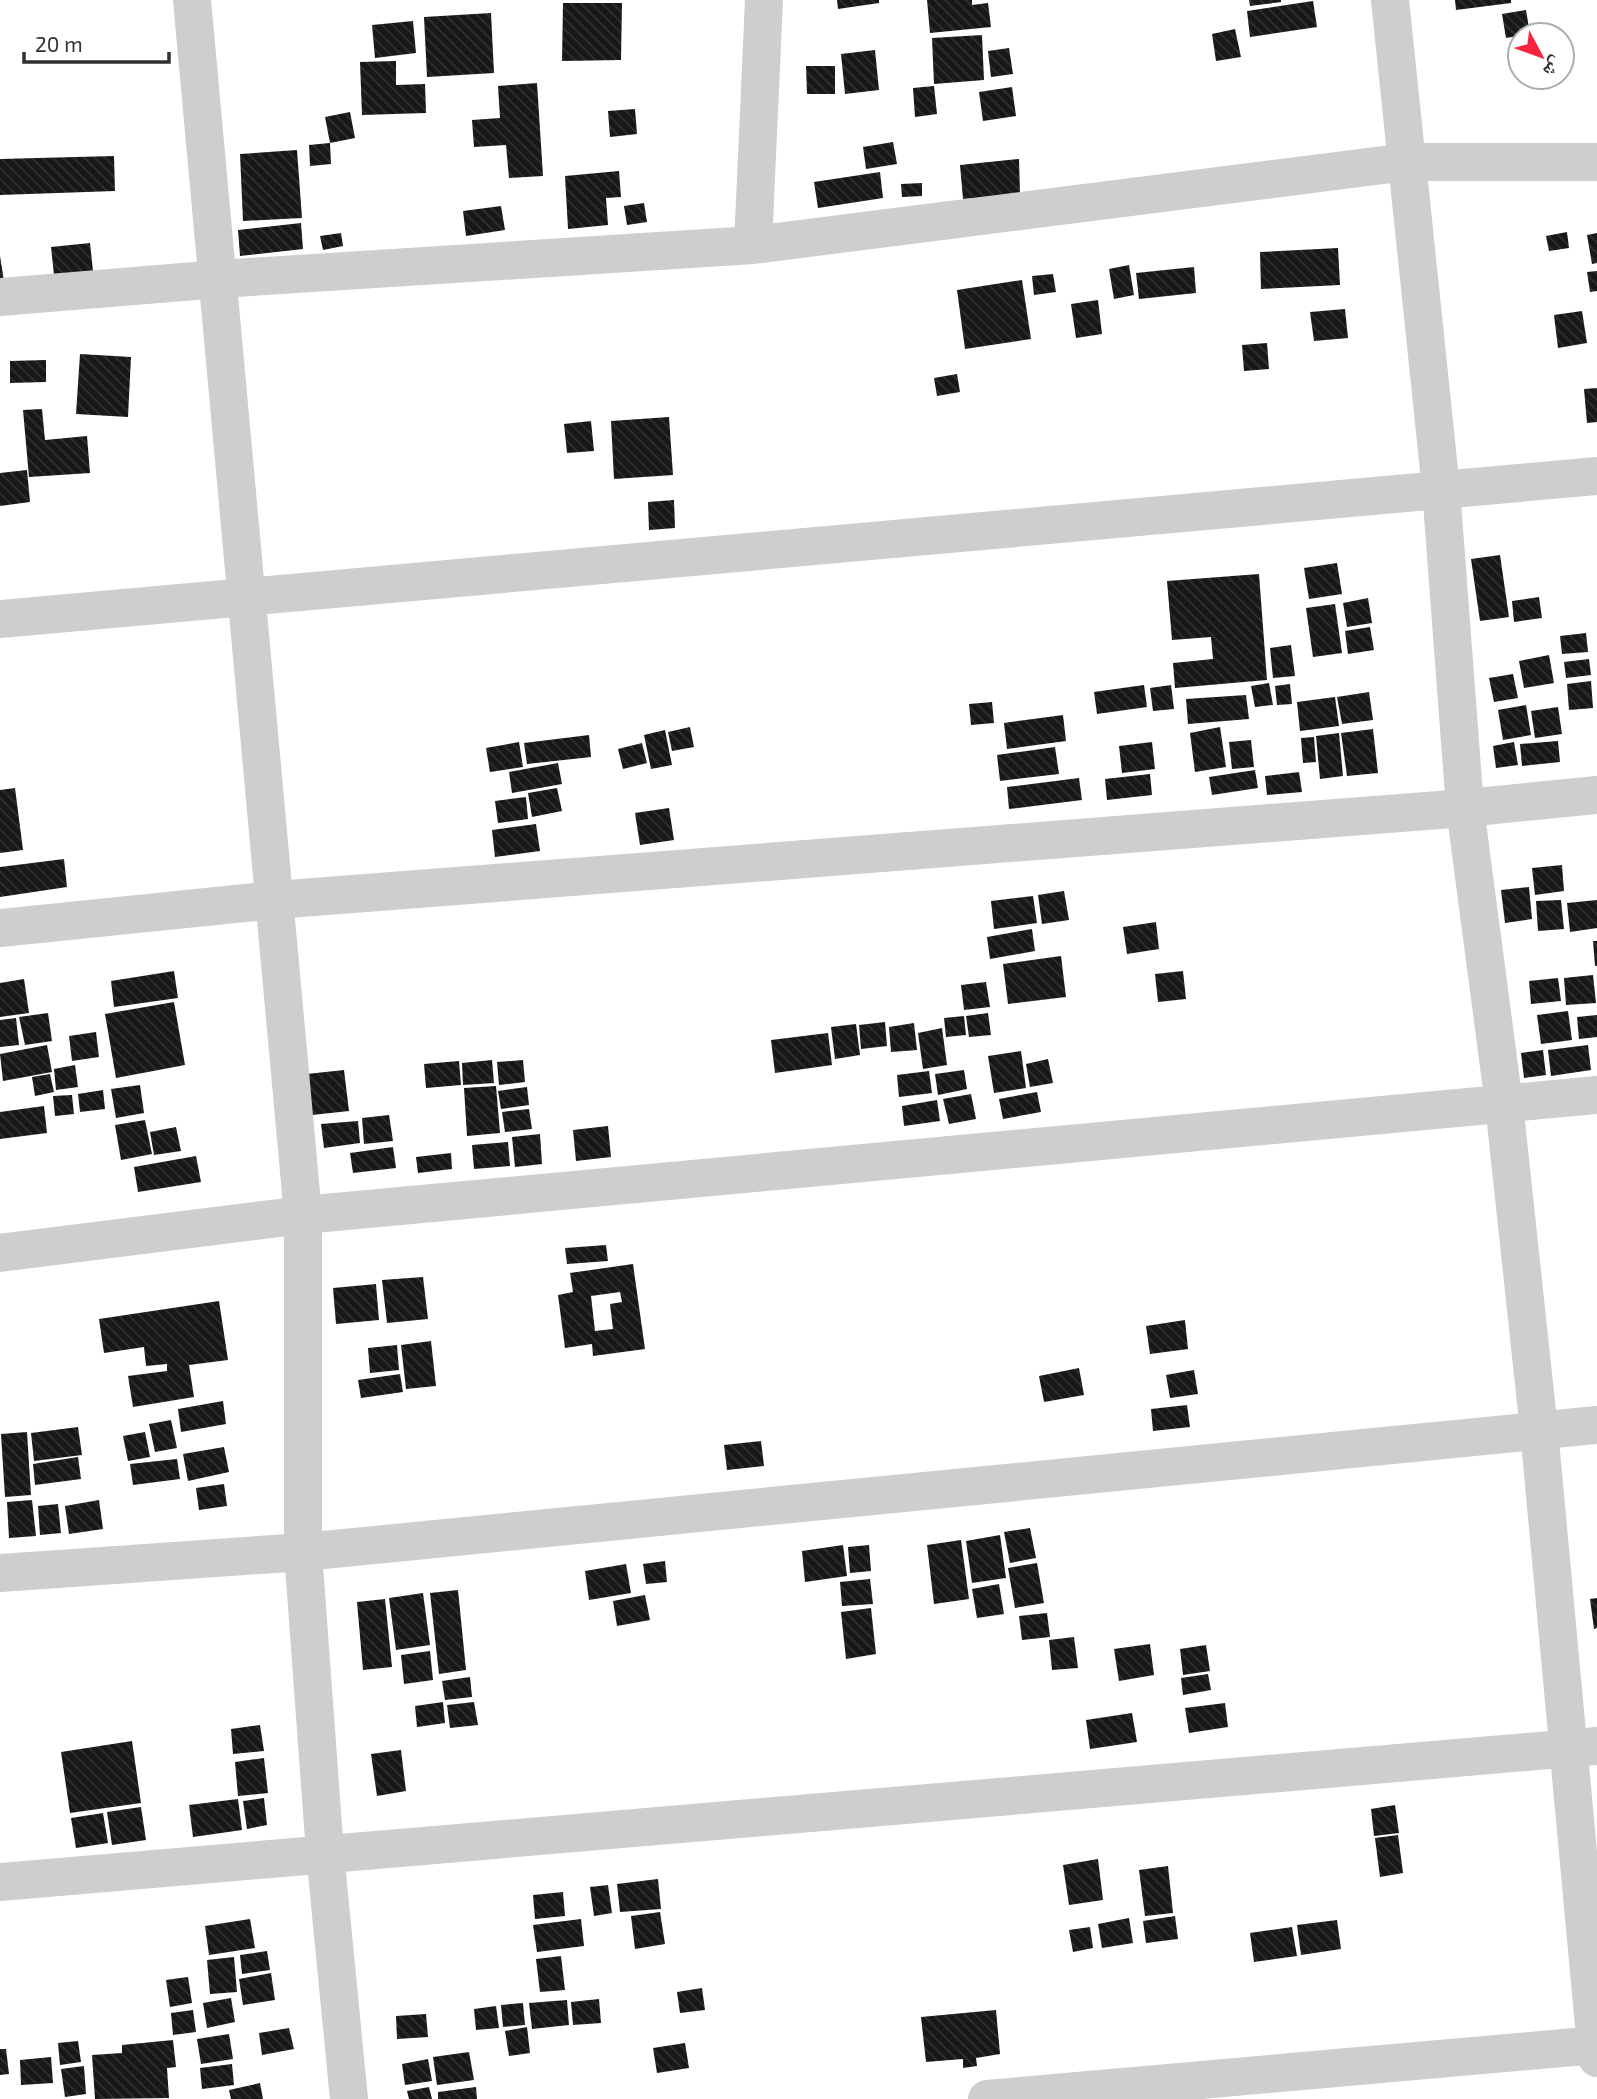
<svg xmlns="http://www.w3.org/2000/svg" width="1597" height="2099" viewBox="0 0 1597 2099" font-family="'Exo 2','Noto Naskh Arabic',sans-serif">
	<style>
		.building { fill: url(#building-back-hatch); fill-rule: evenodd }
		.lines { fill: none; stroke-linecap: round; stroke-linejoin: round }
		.minor { stroke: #cecece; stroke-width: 38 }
	</style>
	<defs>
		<pattern id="building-back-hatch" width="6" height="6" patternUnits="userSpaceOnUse" patternTransform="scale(1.75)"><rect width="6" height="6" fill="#181818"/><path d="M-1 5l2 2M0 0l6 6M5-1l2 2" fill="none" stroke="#313131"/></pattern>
	</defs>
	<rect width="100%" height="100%" fill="#fff"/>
	<path class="building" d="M837,0h42v3l-41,6z
		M927,0h45v5l16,-2 3,24 -61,6z
		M1249,0h32v2l-31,4z
		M1455,0h56v3l-55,7z
		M1313,1l4,26 -67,10 -3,-26z
		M563,3h59l-1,57 -59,1z
		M1526,10l4,24 -24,4 -4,-24z
		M491,13l3,60 -67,4 -3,-60z
		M413,21l3,32 -41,5 -3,-33z
		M1235,29l6,28 -25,4 -4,-27z
		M982,35l2,45 -50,4 -2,-46z
		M1009,48l4,26 -22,3 -3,-26z
		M875,50l4,40 -34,4 -4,-40z
		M396,61v24l29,-1 1,29 -64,2 -2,-53z
		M806,66h29v28h-28z
		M537,83l6,93 -34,2 -3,-33 -32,2 -2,-27 28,-2 -2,-32z
		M934,86l3,28 -22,3 -2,-29z
		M1012,87l4,29 -33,5 -4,-29z
		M635,109l2,25 -27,3 -2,-26z
		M350,112l5,26 -25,5 -5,-26z
		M893,142l4,22 -31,5 -3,-22z
		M330,143l1,21 -21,2 -1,-21z
		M297,150l5,68 -59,3 -3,-67z
		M114,156l1,35 -115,4v-36z
		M1019,159l1,35 -57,5 -3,-34z
		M619,171l2,26 -15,1 2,27 -40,4 -3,-53z
		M880,172l3,26 -65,10 -4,-26z
		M922,183v13l-20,1 -1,-13z
		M644,203l3,19 -20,3 -3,-19z
		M501,206l4,24 -39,6 -3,-25z
		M301,223l2,26 -63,7 -2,-26z
		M1567,232l2,16 -20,3 -3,-15z
		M341,233l2,13 -20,4 -3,-14z
		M1597,233v30l-5,1 -5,-29z
		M90,243l3,28 -39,4 -3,-28z
		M1338,248l2,37 -79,4 -1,-37z
		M0,256l4,25h-4z
		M1129,265l5,30 -20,4 -5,-30z
		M1194,267l2,26 -57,6 -3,-26z
		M1597,271v20l-7,1 -3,-20z
		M1053,274l3,18 -22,3 -2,-19z
		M1022,280l9,59 -66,10 -8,-59z
		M1098,300l4,34 -26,4 -5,-34z
		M1345,309l3,29 -34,3 -4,-29z
		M1582,311l5,32 -29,5 -4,-33z
		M1267,343l2,26 -25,2 -2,-26z
		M80,354l51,3 -3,60 -52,-3z
		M46,360v22l-36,1v-22z
		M957,374l3,18 -23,4 -3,-18z
		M1597,388v34l-10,1 -3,-34z
		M42,409l3,31 42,-4 3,37 -61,4 -6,-67z
		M669,417l4,58 -59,4 -3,-58z
		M591,421l3,30 -27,2 -3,-29z
		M27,470l3,32 -30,4v-33z
		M674,500l1,28 -26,2 -1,-28z
		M1500,555l9,62 -29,4 -9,-62z
		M1337,563l5,31 -33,5 -5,-31z
		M1259,574l8,106 -92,8 -2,-25 40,-4 -2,-22 -39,3 -5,-59z
		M1539,597l3,21 -28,4 -2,-21z
		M1368,598l4,25 -25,4 -4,-24z
		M1335,604l7,49 -29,4 -7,-49z
		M1370,627l4,23 -26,4 -3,-23z
		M1586,633l2,19 -26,2 -2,-18z
		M1291,645l4,31 -22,2 -3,-30z
		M1549,655l5,28 -30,5 -5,-27z
		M1589,659l2,16 -25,3 -2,-16z
		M1513,674l5,24 -24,4 -5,-24z
		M1591,681l2,27 -24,2 -2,-26z
		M1269,683l4,22 -18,2 -4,-21z
		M1290,684l2,20 -15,1 -2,-19z
		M1144,685l3,22 -50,7 -3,-22z
		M1171,685l3,24 -21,2 -3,-23z
		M1369,692l4,28 -31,4 -5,-27z
		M1246,695l3,24 -61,5 -2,-25z
		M1335,697l4,29 -39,5 -3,-29z
		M992,702l2,21 -23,2 -2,-21z
		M1526,705l5,30 -28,5 -5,-30z
		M1558,707l4,27 -27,4 -4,-27z
		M1063,715l3,26 -59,8 -3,-26z
		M690,727l4,20 -22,4 -4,-19z
		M1220,727l6,40 -31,5 -5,-39z
		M1373,729l5,44 -31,3 -6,-43z
		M665,730l7,35 -21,4 -7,-34z
		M1339,733l4,43 -23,3 -4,-43z
		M589,735l2,22 -64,7 -3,-21z
		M1314,737l2,25 -13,1 -2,-25z
		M1251,740l3,27 -22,2 -3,-27z
		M1558,741l2,21 -38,4 -2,-22z
		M519,742l4,25 -33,5 -4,-24z
		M1152,742l3,27 -33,4 -3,-27z
		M1514,742l4,23 -22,3 -3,-22z
		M642,743l5,20 -24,6 -5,-20z
		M1055,747l4,27 -59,7 -3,-26z
		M558,763l4,21 -50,9 -3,-21z
		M1255,770l3,18 -46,7 -3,-18z
		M1299,772l3,20 -35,3 -2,-19z
		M1150,774l2,21 -45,5 -2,-21z
		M1079,778l3,22 -73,9 -2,-22z
		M15,788l8,62 -23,3v-63z
		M557,788l5,23 -30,6 -4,-24z
		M526,797l2,22 -30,4 -3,-22z
		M669,808l5,32 -34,5 -5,-32z
		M536,824l4,27 -45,6 -3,-27z
		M64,859l3,28 -67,10v-30z
		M1562,865l2,26 -29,4 -3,-27z
		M1529,887l3,32 -27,4 -4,-33z
		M1064,891l5,29 -27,4 -4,-29z
		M1033,896l4,27 -43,6 -3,-28z
		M1561,900l3,29 -26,2 -2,-30z
		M1597,900v28l-27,4 -3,-29z
		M1156,922l3,27 -32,5 -4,-27z
		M1032,929l3,22 -45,8 -3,-22z
		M1593,941h4v25h-2z
		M1061,956l5,41 -58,7 -5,-40z
		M174,971l4,27 -64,9 -3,-26z
		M1183,971l3,28 -28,3 -3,-28z
		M1593,975l3,28 -30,2 -2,-27z
		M1558,978l3,23 -30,3 -2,-23z
		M24,979l5,34 -29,4v-34z
		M986,982l4,25 -26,3 -3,-25z
		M174,1002l11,63 -69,13 -11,-64z
		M1568,1011l4,29 -31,4 -4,-29z
		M48,1013l4,28 -27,4 -6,-28z
		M988,1013l3,22 -22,2 -3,-21z
		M1597,1015v22l-18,2 -2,-22z
		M964,1016l2,19 -20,2 -2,-19z
		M16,1018l3,27 -19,2v-27z
		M885,1022l2,24 -26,3 -2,-24z
		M914,1023l3,27 -26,2 -2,-25z
		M856,1024l4,31 -25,4 -4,-32z
		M942,1028l5,37 -24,4 -5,-36z
		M96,1032l3,25 -27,4 -3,-25z
		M828,1033l4,32 -57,8 -4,-33z
		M47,1045l5,27 -49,9 -3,-27z
		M1588,1045l3,25 -40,6 -3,-26z
		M1543,1050l3,25 -22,3 -3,-25z
		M1021,1051l5,37 -32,5 -6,-37z
		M1048,1059l5,24 -23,4 -4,-23z
		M492,1060l2,23 -31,2 -1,-22z
		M523,1060l2,22 -26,3 -2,-23z
		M459,1061l2,24 -35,3 -2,-24z
		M75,1065l3,22 -22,3 -2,-21z
		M344,1070l5,41 -37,4 -5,-41z
		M964,1070l3,19 -29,6 -3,-21z
		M929,1071l3,22 -33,4 -2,-22z
		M50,1074l4,18 -19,4 -3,-19z
		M140,1085l4,28 -28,5 -5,-29z
		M496,1086l4,47 -33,3 -3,-48z
		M527,1087l2,18 -28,4 -3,-18z
		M103,1090l2,19 -25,3 -2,-18z
		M1037,1092l4,20 -38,7 -4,-20z
		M971,1094l5,25 -27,5 -6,-25z
		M72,1095l2,19 -19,2 -2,-20z
		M937,1100l3,21 -36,5 -2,-20z
		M44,1106l3,27 -47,6v-27z
		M529,1109l3,20 -27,3 -3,-20z
		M389,1115l4,26 -29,3 -2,-26z
		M145,1120l7,34 -31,6 -6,-35z
		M358,1121l2,22 -36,5 -3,-24z
		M608,1126l3,31 -35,4 -3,-31z
		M176,1127l5,24 -27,4 -4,-23z
		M540,1134l2,30 -27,3 -3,-30z
		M508,1142l2,24 -36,3 -2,-24z
		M393,1147l3,21 -43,5 -3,-20z
		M451,1153l1,16 -34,4 -2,-16z
		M196,1156l5,26 -63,10 -4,-25z
		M606,1245l2,16 -41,3 -2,-16z
		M633,1264l12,85 -52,7 -1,-12 -27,4 -7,-53 15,-3 -3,-19zM620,1292l2,10 -12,2 3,25 -18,2 -4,-35z
		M423,1277l5,42 -41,4 -5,-43z
		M376,1284l3,36 -43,4 -3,-36z
		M219,1301l9,59 -39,5 5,32 -61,10 -5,-31 39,-5v-7l-21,2 -2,-19 -40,6 -5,-34z
		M1185,1320l3,29 -38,5 -4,-28z
		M431,1341l5,45 -30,3 -5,-44z
		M397,1345l2,25 -29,3 -2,-25z
		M1079,1368l5,27 -40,7 -5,-26z
		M1194,1370l4,24 -28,4 -4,-23z
		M400,1374l3,18 -42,6 -3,-18z
		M223,1401l3,23 -45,8 -3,-23z
		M1187,1405l3,22 -37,4 -2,-22z
		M171,1420l6,28 -22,4 -6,-28z
		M78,1427l4,28 -48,6 -3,-28z
		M27,1432l4,63 -26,2 -4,-63z
		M145,1432l5,25 -22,4 -5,-25z
		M761,1441l3,25 -37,4 -3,-25z
		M224,1447l5,25 -41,9 -5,-27z
		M78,1457l3,22 -46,6 -2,-21z
		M177,1459l3,20 -47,6 -3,-21z
		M224,1484l3,22 -28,4 -3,-22z
		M32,1500l4,36 -27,2 -2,-36z
		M99,1500l4,29 -34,5 -4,-28z
		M58,1504l3,29 -21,2 -2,-29z
		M1030,1528l6,30 -26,5 -6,-31z
		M1000,1535l6,43 -34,5 -6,-42z
		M961,1540l8,59 -35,5 -7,-59z
		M843,1545l4,31 -42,6 -3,-31z
		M869,1545l2,26 -21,2 -2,-26z
		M665,1561l2,21 -21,2 -3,-20z
		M1037,1563l7,40 -29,5 -7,-40z
		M626,1564l5,29 -42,7 -4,-29z
		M870,1579l3,25 -31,2 -2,-24z
		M999,1584l5,30 -27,4 -5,-29z
		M458,1590l8,80 -27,4 -9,-81z
		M423,1593l7,52 -34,5 -7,-52z
		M645,1595l5,25 -33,6 -4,-25z
		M1597,1598v30l-3,1 -4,-30z
		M385,1599l7,68 -29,3 -6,-68z
		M871,1608l5,46 -30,5 -5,-47z
		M1047,1613l3,24 -28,3 -3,-24z
		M1074,1637l4,31 -26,2 -3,-30z
		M1150,1644l4,31 -35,6 -5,-32z
		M1206,1645l4,26 -27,4 -3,-26z
		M430,1651l3,29 -29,4 -3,-29z
		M1208,1674l3,16 -28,5 -2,-17z
		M470,1677l2,20 -27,3 -3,-19z
		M443,1702l2,21 -28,4 -2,-21z
		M474,1702l4,23 -28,3 -3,-23z
		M1225,1703l3,24 -39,6 -4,-25z
		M1132,1713l5,29 -47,7 -4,-29z
		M260,1725l4,26 -31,3 -2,-25z
		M132,1741l9,62 -71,10 -9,-61z
		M401,1750l5,41 -29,5 -6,-42z
		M264,1758l4,35 -30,3 -3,-34z
		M264,1798l3,27 -20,4 -4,-28z
		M238,1799l4,31 -49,7 -4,-32z
		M1395,1805l4,28 -25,3 -3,-27z
		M141,1807l5,33 -34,5 -5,-33z
		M103,1813l5,30 -32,5 -5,-30z
		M1398,1835l5,38 -23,4 -5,-39z
		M1098,1859l5,41 -34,5 -6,-40z
		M1168,1866l5,47 -28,3 -6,-46z
		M658,1879l3,30 -41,3 -3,-28z
		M608,1885l4,28 -18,3 -4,-29z
		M563,1892l2,24 -30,3 -2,-24z
		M660,1912l5,32 -30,5 -4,-33z
		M1175,1916l3,23 -32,4 -3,-22z
		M1129,1918l4,25 -31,5 -4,-24z
		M250,1919l5,29 -46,7 -4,-29z
		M581,1919l3,27 -47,6 -4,-27z
		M1337,1920l4,29 -40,6 -4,-30z
		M1090,1927l3,21 -20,4 -4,-22z
		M1292,1927l5,29 -43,6 -4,-29z
		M267,1951l3,19 -28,4 -2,-19z
		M561,1956l4,34 -25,2 -4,-33z
		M234,1957l3,35 -27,2 -3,-34z
		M271,1973l4,27 -32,5 -4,-26z
		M188,1977l4,26 -22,4 -4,-27z
		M702,1988l3,22 -25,3 -3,-21z
		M231,1998l4,24 -28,6 -4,-25z
		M599,1999l2,24 -28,2 -2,-23z
		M567,2000l2,25 -37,4 -3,-26z
		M523,2003l2,22 -22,2 -2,-22z
		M496,2006l3,22 -23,2 -2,-21z
		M193,2010l3,22 -23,3 -2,-22z
		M996,2010l4,44 -24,4 1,8 -14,2v-9l-37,3 -5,-45z
		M426,2014l2,23 -31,2 -1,-23z
		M527,2027l3,26 -21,3 -4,-25z
		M289,2028l5,21 -32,6 -3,-22z
		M229,2034l4,25 -32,5 -4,-25z
		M173,2040l3,27 -9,1 2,30 -74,1 -3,-44 30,-2v-8z
		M78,2041l3,21 -21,3 -2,-22z
		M685,2043l4,25 -32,5 -4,-25z
		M0,2049h6l3,25 -9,1z
		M469,2052l5,28 -37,5 -4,-28z
		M51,2057l2,26 -32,2 -1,-25z
		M428,2059l4,22 -27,4 -3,-21z
		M232,2064l2,21 -32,4 -2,-21z
		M84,2066l2,28 -21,3 -4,-28z
		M260,2083l3,16h-32l-2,-9z
		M429,2087l3,12h-23l-2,-8z
		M476,2087l1,12h-39v-7z"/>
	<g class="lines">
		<path class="minor" d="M192,0l111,1215v337l22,301 24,246
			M1390,0l51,489 24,319 39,296 35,326 58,628
			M753,245l11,-245
			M0,297l219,-18 534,-34 654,-83h190
			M0,619l1597,-143
			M0,928l275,-28 1190,-92 132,-13
			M0,1253l303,-38 1294,-120
			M0,1573l303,-21 1294,-127
			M0,1882l1597,-136
			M987,2099l610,-54"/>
	</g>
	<g transform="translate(1541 56) rotate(131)"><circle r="33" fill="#ffffff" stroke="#adadad" stroke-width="2"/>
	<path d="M0-5L12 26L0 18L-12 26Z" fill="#f62540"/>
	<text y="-10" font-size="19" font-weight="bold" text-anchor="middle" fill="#313131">ش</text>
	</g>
	<path d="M24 52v10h145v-10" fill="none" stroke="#313131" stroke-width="3.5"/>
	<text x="35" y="52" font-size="21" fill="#313131" stroke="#ffffff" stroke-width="5" paint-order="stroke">20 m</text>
</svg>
